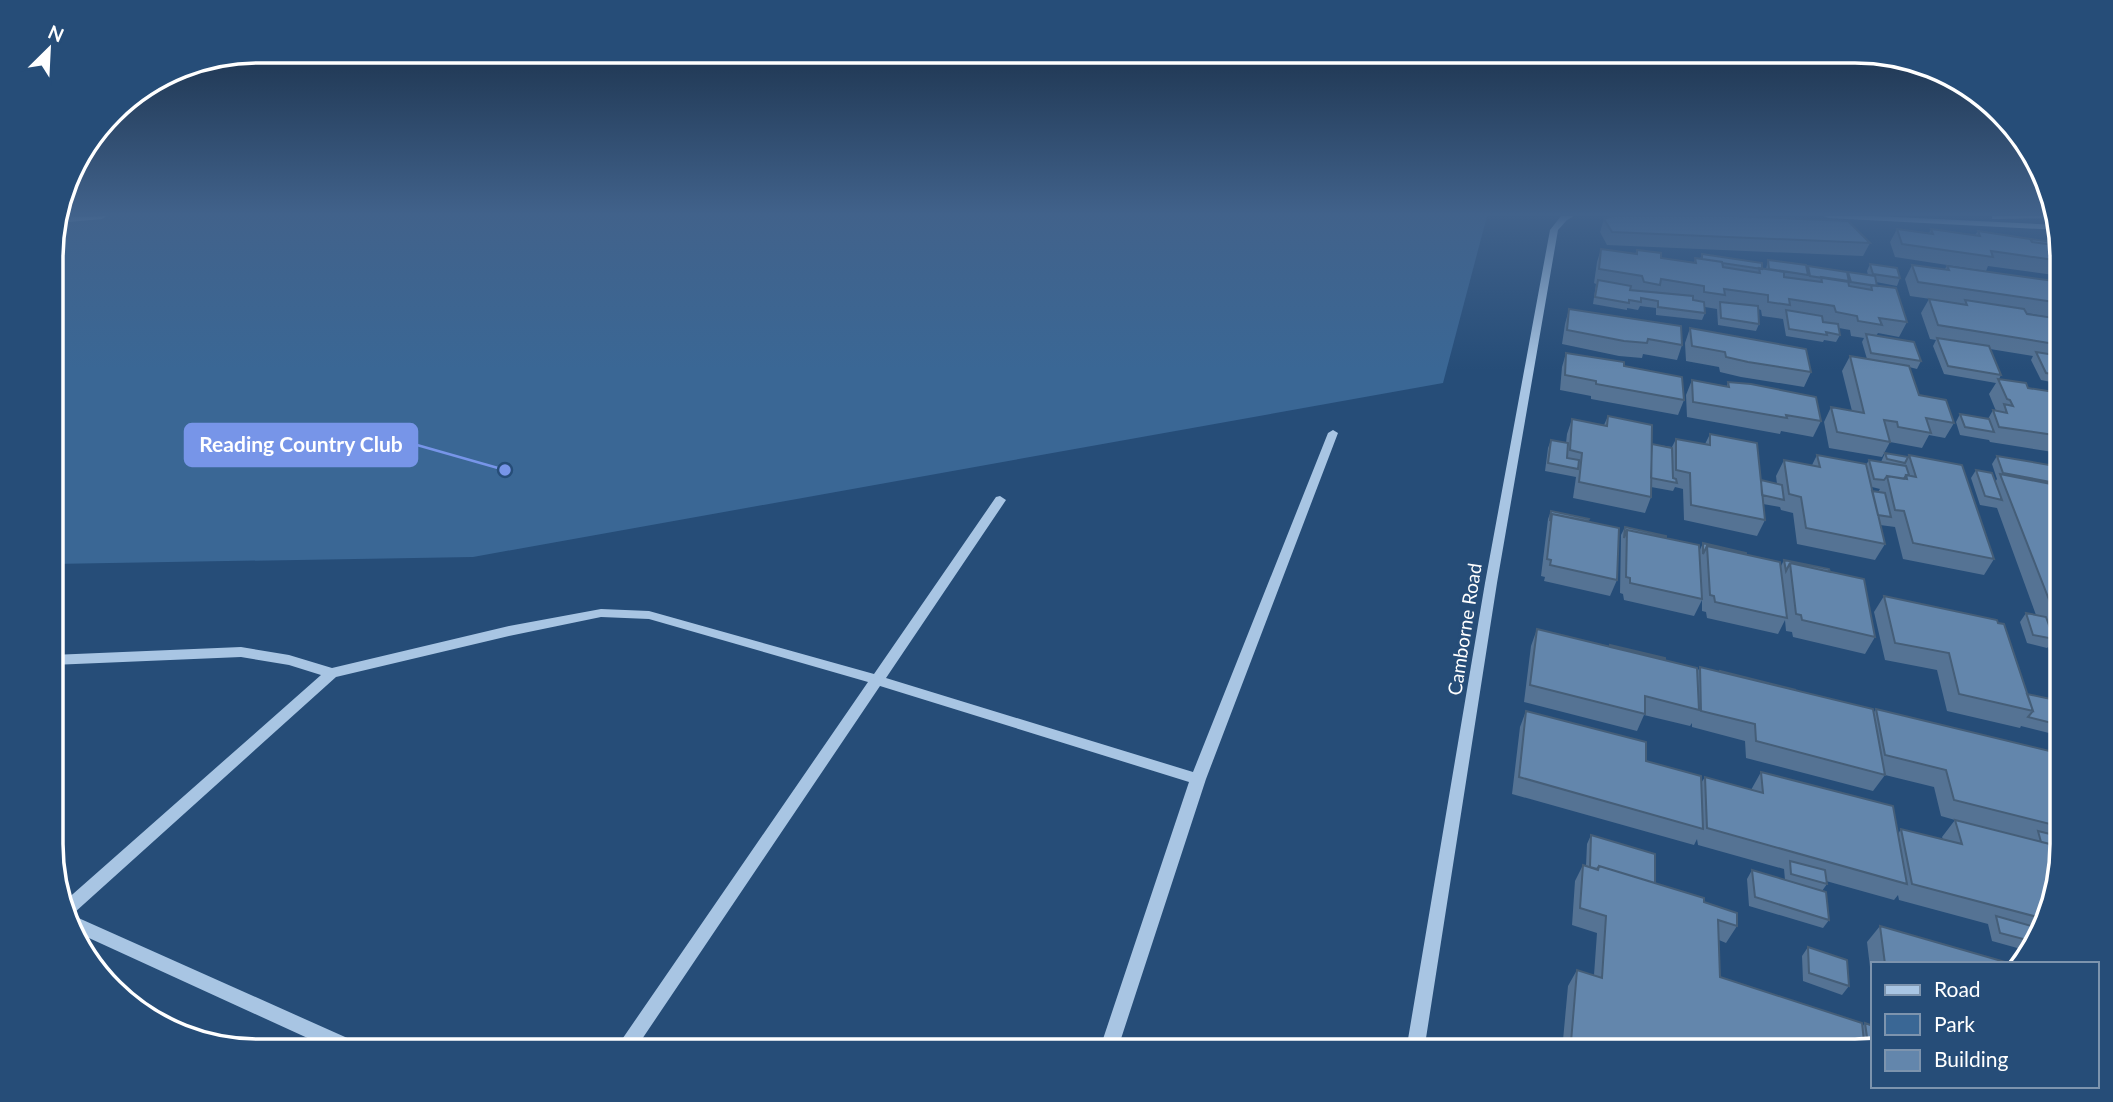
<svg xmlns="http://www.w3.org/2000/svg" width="2113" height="1102" viewBox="0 0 2113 1102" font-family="Lato,sans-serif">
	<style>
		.green { fill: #3a6795 }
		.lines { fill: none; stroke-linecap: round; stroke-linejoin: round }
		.stream { fill: #9dc0e3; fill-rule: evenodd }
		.minor { fill: #a8c5e3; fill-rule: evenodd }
		.wall { fill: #557394; fill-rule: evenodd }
		.building { fill: #6386ac; stroke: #455e78; stroke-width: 2 }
		.labels { text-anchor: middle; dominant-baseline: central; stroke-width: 6; stroke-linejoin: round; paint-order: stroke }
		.street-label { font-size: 19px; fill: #fff; stroke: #264d78 }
		.rim { fill: none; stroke: #fff; stroke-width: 3.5 }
		.leader { fill: none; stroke: #7795e8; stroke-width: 2.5 }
		.callout-dot { fill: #7795e8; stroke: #264d78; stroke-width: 2.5 }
		.callout { fill: #7795e8; stroke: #7795e8; stroke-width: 2.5 }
		.callout-label { font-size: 21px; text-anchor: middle; font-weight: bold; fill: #fff }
	</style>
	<rect width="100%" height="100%" fill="#264d78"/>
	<path class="green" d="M59,216h1428l-44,167 -970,174 -421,7 -1,-320z"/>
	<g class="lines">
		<path class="stream" d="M107,216l-5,3 -45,4 2,-6z"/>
		<path class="minor" d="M1561,216h13l-7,4 -9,10 -61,353 -73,468h-18l79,-468 65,-353z
			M1824,216h51l183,9 2,5 -232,-12z
			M1992,216h63l1,2 -61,1h-3z
			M1333,430l5,3 -132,346 -89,272h-18l90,-269 -309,-96 -246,365h-20l254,-369 -219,-63 -48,-2 -92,19 -173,41 -262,236 -4,1 -5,-13 256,-226 -32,-10 -48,-8 -189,8v-10l189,-8 48,8 43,13 177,-42 92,-17 48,2 225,63 122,-177 4,-1 6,4 -120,178 307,94 135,-339z
			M74,916l289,129 2,6h-29l-258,-118 -7,-16z"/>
	</g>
	<path class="wall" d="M1604,219l266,24 -7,13 -256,-11 -7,-13z
		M1897,229l32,4 2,-4 44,6 3,-4 82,12 1,-1v34l-73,-10 -2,5 -91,-14 -5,-15z
		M1601,249l34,5 2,-4 24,8 33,5 1,-5 5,1 2,-5 64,15 2,-9 38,10 2,-4 39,8 1,-2 20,3 -1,-4 3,-7 30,14 -3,8 -21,-4 1,4 30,36 -8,15 -21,-4 -2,3 45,25 -4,8 -8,-2 10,28 35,28 -9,15 -16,-3 -7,13 -32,-6 -8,15 -53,-9 -5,-26 7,-15 21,4 -10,-40 8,-15 17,3 -5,-17 2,-4 -13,-2 -1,-6 -11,-2 1,7 -4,7 -12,-2 -1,2 -37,-6 -3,-17 -21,-3 -1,-6 -3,-1 1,15 -3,7 -38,-6 -1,-16 -12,-2v6l-3,7 -46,-5v-7l-16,-2 -2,4 -11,-2v2l-34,-6 3,-20 -2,-1 3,-21z
		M1912,265l32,5 3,-4 114,19v34l-35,-6 1,1 34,5v65l-20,-4 -10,-20 2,-4 -43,-7 11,26 -2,4 29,9 33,5v57l-2,3 -69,-11 -1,-2 -29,-5 -4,-13 4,-8 28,5 5,-9 3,1 -7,-17 7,-11 -52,-9 -11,-28 3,-6 -6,-1 -9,-26 8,-14 29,4 -48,-7 -5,-17z
		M1569,309l113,36 -5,15 -34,-6 -1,4 -23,-2 -57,-12 3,-20z
		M1690,328l121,44 -7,15 -63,-10 -21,-5 -1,-5 -33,-6 -1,-18z
		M1566,353l58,13 60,34 -6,15 -87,-16v-3l-31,-6 2,-23z
		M1692,380l35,6 1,-4 93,39 -8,16 -32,-6 -1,3 -93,-17 -1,-22z
		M1608,416l44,28 20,3 4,-8 29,5 5,-10 51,46 16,4 -1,-8 8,-16 28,5 5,-10 49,10 3,-5 12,2 4,-9 23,4 1,-2 85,104 -10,16 -81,-16 -8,-32 -15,-2 5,19 -10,16 -78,-16 -4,-31 -12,-3 -1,-3 -17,-3 2,16 -8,16 -73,-16 -1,-31 -8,-2 -2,4 -22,-4v10l-6,16 -72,-15 3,-21 -31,-6 3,-23 3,-8 15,3 1,-9 5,-15 32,6zM1872,487l8,2 -2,3 -6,-1z
		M1997,456l64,11 1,217 -14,-37 -1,1 -20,-5 -7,-21 6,-9 10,2 -39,-107 -17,-3 -9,-27 5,-8 19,12 2,-3 -5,-15z
		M1551,511l37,10 29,59 -7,16 -66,-15 1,-4 -4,-1 7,-57z
		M1625,527l41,11 33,14 4,-9 43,11 34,14 4,-8 46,12 45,65 -10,17 -72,-17 -1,-5 -6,-1 -1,-11 -7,14 -71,-16 -1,-6 -4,-1v-11l-8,16 -70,-16 -1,-6 -3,-1 1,-58z
		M1884,596l143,98 29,18 3,-4 3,1v35l-5,-15 -4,5 -32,-8 -1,2 -73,-17 -10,-41 -52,-10 -11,-48z
		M1537,629l73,18v-2l55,15 32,12 3,-5 96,23 78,22 2,-3 186,45v90l-21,92 -13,15 -36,-10 -4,-17 -89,-24 -1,-5 -4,5 -68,-19 1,3 -5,7 7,29 -6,8 -74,-22 -2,-27 5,-9 33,10 -1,-11 -86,-24 -1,-6 -3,6 -182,-51 8,-67 6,-16 175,72 4,-6 46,13 10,-18 137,62 3,-5 42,10 -1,-2 13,-17 -14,-4 -7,-29 -49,-12 -12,16 -127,-33 -1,-17 -53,-14v-4l-2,3 -46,-11 -7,16 -113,-29 7,-56z
		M1591,835l64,48 49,19 33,24 -11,17 -7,-3 1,37 142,50 3,-4 8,26 -5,2h-306l6,-65 9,-16 17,5 3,-42 -25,-8 3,-44 8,-16 3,1 1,-22z
		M1880,926l132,38h-139v28l-6,-50z
		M1808,947l41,39 -7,9 -39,-14 -1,-25z"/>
	<path class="building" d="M1612,216h122l114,5 22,22 -258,-11 -8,-13z
		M1897,229l36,5 -2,-5 49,7 -2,-5 52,8 2,3 29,4v15l-70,-10 2,6 -91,-13z
		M2031,239l29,4 1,3 -29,-4z
		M1601,249l36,5v-4l24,3v5l35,5 -1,-5 27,4 1,5 37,6 -1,-5 25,4v5l38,5 -1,-5 27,4 1,5 23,4 -1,-5 25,3 11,34 -28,-4 3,7 -24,-4 -1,-5 -21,-4 -2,-6 -45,-7 1,6 -22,-3v-7l-44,-6 1,6 -21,-3v-6l-43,-7 -1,6 -16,-3 -2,-6 -43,-7z
		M1702,254l60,9v6l-40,-6v-1l-20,-3z
		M1768,260l38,5 2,10 -39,-6z
		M1870,264l27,4 3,10 -27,-4z
		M1912,265l37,5 -2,-4 107,15 3,5h4v17l-143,-21z
		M1808,266l39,6 2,10 -39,-6z
		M1848,272l27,4 2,10 -26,-4z
		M1598,280l33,6 -1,4 63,6v4l11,2 1,11 -47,-6v-6l-17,-3v4l-12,-2v3l-34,-6z
		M1929,299l38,6 -2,-5 59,9 3,5 34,5v26l-123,-20z
		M1720,302l38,4 1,18 -38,-6z
		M1569,309l112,17 1,19 -34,-6 -1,4 -23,-2 -57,-11z
		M1786,310l36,6 1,6 15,2 2,11 -14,-3 1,3 -38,-6z
		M1690,328l116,21 5,23 -63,-10 -22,-5 -1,-5 -33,-6z
		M1866,334l48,8 7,19 -50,-8z
		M1937,338l52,8 12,29 -53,-9z
		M2036,352l25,4v19l-15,-2z
		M1566,353l58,9v4l58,11 2,23 -88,-16v-3l-31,-6z
		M1850,356l59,10 10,29 27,5 8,23 -28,-5 5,15 -33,-6 -1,-5 -13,-2 6,22 -53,-10 -6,-25 33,6z
		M1998,379l28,4 2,5 33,5v43l-62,-9 -6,-17 14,3 -3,-9 9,2 -3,-6 -3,-1z
		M1692,380l37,7 -1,-5 23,2 65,13 5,24 -35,-6 1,3 -94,-16z
		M1960,414l29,5 5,13 -29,-5z
		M1608,416l44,9 -1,72 -72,-15 3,-29 -12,-3 2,-31 35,7z
		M1710,434l47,9 8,77 -74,-15 -1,-32 -14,-3v-31l34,6z
		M1551,440l17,3 -1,15 12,2 -1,9 -30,-6z
		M1652,444l20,4 1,30 3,1 1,4 -26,-5z
		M1885,453l23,4 -3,6 -18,-4z
		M1817,455l49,9 19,80 -79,-16 -5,-31 -12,-3 -5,-34 36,7z
		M1909,455l53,10 32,94 -81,-16 -9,-32 -9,-1 -8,-34 20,3 -1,-4 10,2z
		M1997,456l64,11v17l-58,-11z
		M1869,460l37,6 3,9h-3l-2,4 -17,-3 -3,4 -10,-1z
		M1976,470l16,3 10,27 -17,-4z
		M2000,474l61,12 1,147z
		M1761,480l21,5 2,15 -22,-5z
		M1872,491l13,2 6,24 -13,-2z
		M1551,511l38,8 -1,2 -36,-7 -2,7z
		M1552,514l67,14 -2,52 -67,-15 1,-5 -4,-1z
		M1625,527l41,9v2l-39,-8 -3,8z
		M1627,530l72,15 3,54 -72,-16v-5l-4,-1z
		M1703,543l43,10v1l-39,-8 -4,8z
		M1707,546l73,16 7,56 -72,-16 -1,-6 -4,-1z
		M1784,560l45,9 1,3 -40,-9 -4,8z
		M1790,563l74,16 11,58 -73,-17 -1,-5 -5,-1z
		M1884,596l113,24 1,3 6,1 29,87 -74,-17 -10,-41 -54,-10z
		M2026,613l20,4 8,22 -21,-4z
		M1537,629l160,39 2,42 -54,-14v18l-115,-29z
		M1610,645l55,13v2l-55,-13z
		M1700,667l173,42 12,66 -129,-34 -1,-17 -54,-13z
		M1720,671l76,19 -76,-18z
		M2027,694l24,5 9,26 -32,-8 5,-6z
		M1876,709l186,45v73l-108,-27 -8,-30 -61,-15z
		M1526,711l120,31v19l55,15 2,53 -184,-52z
		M1761,772l132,34 14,78 -200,-56 -2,-51 58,16z
		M1955,820l107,27 -17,72 -133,-35 -11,-55 61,15z
		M2038,831l24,6v10l-21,-5z
		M1591,835l64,19v29l-56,-17 -2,3 -7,-2z
		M1790,861l35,9 2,14 -36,-10z
		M1583,865l15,5 1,-4 105,32v4l33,11v13l-19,-6 2,57 142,46 3,28h-156l-29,-11v11h-83l-26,-9 6,-72 25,8 4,-62 -26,-8z
		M1752,870l74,22 3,28 -74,-23z
		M1996,916l46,13 -1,7 -6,6 -35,-9z
		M1880,926l132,38h-127z
		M1808,947l39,13 2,26 -40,-13z
		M1865,1023l8,3v23l-4,2z"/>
	<linearGradient id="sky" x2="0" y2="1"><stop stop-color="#152a42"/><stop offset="0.58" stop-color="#41628b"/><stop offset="1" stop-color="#41628b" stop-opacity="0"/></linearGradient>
	<rect width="2113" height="370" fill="url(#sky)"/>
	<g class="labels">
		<g class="street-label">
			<text transform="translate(1464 629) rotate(-81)">Camborne Road</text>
		</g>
	</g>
	<path d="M0 0H2113V1102H0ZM258 63H1855A195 195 0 0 1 2050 258V844A195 195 0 0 1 1855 1039H258A195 195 0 0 1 63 844V258A195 195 0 0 1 258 63Z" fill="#264d78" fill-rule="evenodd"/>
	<path class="rim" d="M258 63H1855A195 195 0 0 1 2050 258V844A195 195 0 0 1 1855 1039H258A195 195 0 0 1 63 844V258A195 195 0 0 1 258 63Z"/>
	<path class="leader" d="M505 470L417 445"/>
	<circle class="callout-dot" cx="505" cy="470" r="7"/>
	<rect class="callout" x="185" y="424" width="232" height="42" rx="7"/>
	<g class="callout-label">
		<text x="301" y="452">Reading Country Club</text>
	</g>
	<rect x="1871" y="962" width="228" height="126" fill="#264d78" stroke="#7d94ae" stroke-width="2"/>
	<rect x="1885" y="985" width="35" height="10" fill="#a8c5e3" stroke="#7d94ae" stroke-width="2"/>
	<text x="1934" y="997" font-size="21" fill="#ffffff">Road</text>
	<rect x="1885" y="1014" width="35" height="21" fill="#3a6795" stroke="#7d94ae" stroke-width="2"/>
	<text x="1934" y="1032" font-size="21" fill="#ffffff">Park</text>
	<rect x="1885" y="1050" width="35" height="21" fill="#6386ac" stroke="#7d94ae" stroke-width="2"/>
	<text x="1934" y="1067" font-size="21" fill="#ffffff">Building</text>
	<g transform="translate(49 49) rotate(24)" stroke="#264d78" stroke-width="5" paint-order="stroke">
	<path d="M0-5L12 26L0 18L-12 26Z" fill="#ffffff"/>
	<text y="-10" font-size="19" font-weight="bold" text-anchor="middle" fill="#ffffff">N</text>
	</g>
</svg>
